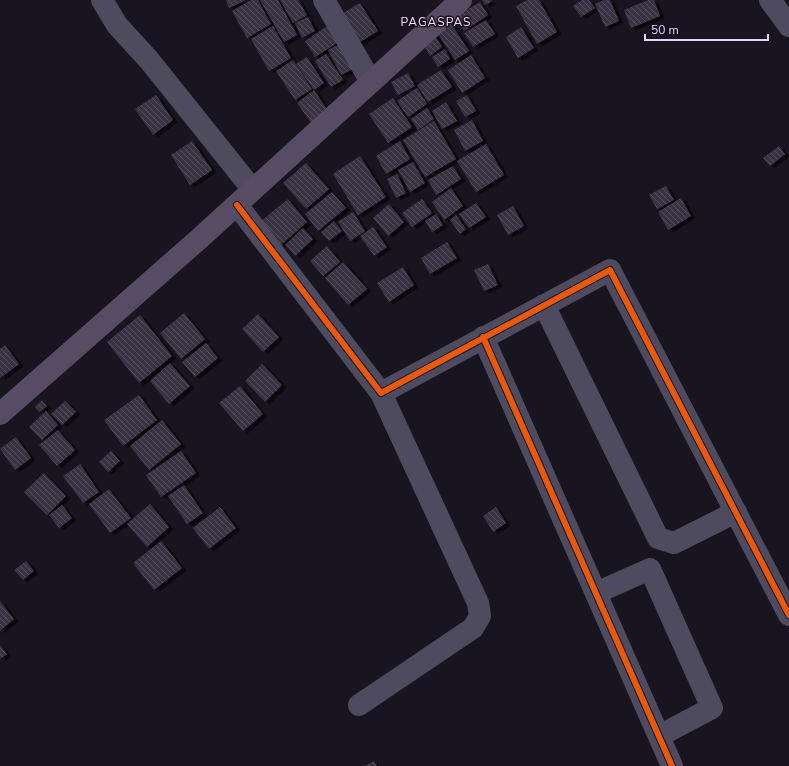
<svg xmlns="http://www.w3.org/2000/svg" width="789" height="766" viewBox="0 0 789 766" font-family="'Nunito Sans',sans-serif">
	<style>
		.building { fill: url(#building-back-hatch); filter: url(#shadow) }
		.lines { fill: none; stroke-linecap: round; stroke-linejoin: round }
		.minor { stroke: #4e4b5f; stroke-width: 22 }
		.major { stroke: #584c64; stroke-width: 22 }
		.cycleway-casing { stroke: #171124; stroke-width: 8 }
		.cycleway { stroke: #e8590c; stroke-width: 6 }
		.labels { text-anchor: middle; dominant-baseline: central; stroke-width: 3; stroke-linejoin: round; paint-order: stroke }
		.quarter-label { font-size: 12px; letter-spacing: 1px; fill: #fbdaeb; stroke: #171124 }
	</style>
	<defs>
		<pattern id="building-back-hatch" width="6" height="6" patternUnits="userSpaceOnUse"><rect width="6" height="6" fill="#383342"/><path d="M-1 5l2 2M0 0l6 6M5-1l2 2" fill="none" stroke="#54505e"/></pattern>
		<filter id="shadow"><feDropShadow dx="4.5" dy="2.5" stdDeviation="0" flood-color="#0009"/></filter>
	</defs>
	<rect width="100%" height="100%" fill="#181520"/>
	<path class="building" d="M226,0h20l-17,8z
		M251,0h7l13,24 -24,14 -15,-27z
		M260,0h18l19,35 -13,7z
		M280,0h18l9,15 -14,8z
		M482,0h9l1,1 -7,4z
		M527,0h12l18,32 -20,12 -21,-38z
		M582,0h7l6,8 -14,9 -8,-11z
		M604,0h6l9,21 -14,6 -10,-23z
		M648,0h6l6,16 -29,12 -7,-18z
		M480,2l8,13 -24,16 -9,-14z
		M360,3l18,28 -23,14 -17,-29z
		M308,17l7,14 -13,7 -7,-15z
		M486,20l9,14 -22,13 -9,-14z
		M450,22l19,29 -14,9 -19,-29z
		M332,23l10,17 -27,17 -10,-16z
		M273,26l18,32 -22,13 -18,-32z
		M521,27l13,21 -16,10 -12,-21z
		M434,34l8,13 -12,9 -8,-13z
		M344,42l13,25 -16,8 -13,-25z
		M445,49l5,10 -12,8 -6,-10z
		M326,54l17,26 -12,7 -16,-26z
		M471,55l14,23 -23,15 -14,-23z
		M307,57l17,26 -10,7 -18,-26z
		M293,60l19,29 -17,11 -19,-29z
		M441,70l11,17 -24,15 -11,-17z
		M408,73l7,13 -17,9 -7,-13z
		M417,88l10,16 -19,13 -11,-16z
		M314,90l15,22 -17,12 -15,-21z
		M156,95l17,25 -20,15 -18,-26z
		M467,95l9,16 -11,6 -9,-16z
		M393,98l19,29 -24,16 -19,-29z
		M446,102l11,19 -15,8 -10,-18z
		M427,108l7,11 -16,11 -7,-11z
		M472,120l11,21 -18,10 -11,-21z
		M434,121l22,38 -31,18 -22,-37z
		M192,141l20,29 -22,15 -19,-30z
		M400,141l10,18 -24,15 -10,-18z
		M486,144l18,31 -28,17 -19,-31z
		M779,146l6,8 -15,12 -7,-8z
		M360,156l26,41 -28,18 -25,-41z
		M413,162l12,21 -15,9 -12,-22z
		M306,163l23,26 -23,20 -23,-26z
		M453,166l8,13 -25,16 -8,-15z
		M397,174l9,19 -10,5 -9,-19z
		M666,186l8,14 -17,9 -8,-14z
		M451,188l12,18 -19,14 -12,-18z
		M332,192l14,16 -28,23 -13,-17z
		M681,198l10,18 -23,14 -10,-18z
		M288,199l19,23 -26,23 -20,-24z
		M422,199l10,14 -20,14 -10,-14z
		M476,203l10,14 -17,11 -10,-14z
		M389,204l15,18 -16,14 -15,-18z
		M513,206l11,20 -16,9 -11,-20z
		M353,212l12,19 -15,10 -12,-19z
		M436,214l7,11 -11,7 -7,-11z
		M456,215l10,14 -6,5 -10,-14z
		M334,221l8,10 -13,10 -8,-9z
		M373,227l14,20 -13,9 -14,-20z
		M303,228l10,11 -18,17 -10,-11z
		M447,242l10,16 -27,16 -9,-16z
		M327,246l13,16 -17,14 -13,-15z
		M343,262l24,27 -19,16 -23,-27z
		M488,264l10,21 -14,6 -10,-21z
		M403,267l11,18 -25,17 -12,-19z
		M184,313l21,26 -24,20 -21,-26z
		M258,314l21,23 -16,15 -21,-23z
		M140,315l32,41 -33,27 -32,-41z
		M206,343l12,15 -23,19 -13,-15z
		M5,345l14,19 -19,14v-29z
		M170,363l20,23 -21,18 -19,-23z
		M262,364l20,21 -17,17 -20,-21z
		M240,386l23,28 -20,17 -24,-28z
		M139,395l18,25 -34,26 -19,-26z
		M42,400l5,6 -7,6 -5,-5z
		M65,401l11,11 -14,13 -11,-11z
		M46,411l12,14 -16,15 -13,-13z
		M162,420l19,24 -32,26 -19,-24z
		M58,430l17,20 -18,16 -18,-21z
		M16,437l15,21 -16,12 -15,-21z
		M111,451l9,10 -12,11 -9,-10z
		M181,451l15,22 -35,24 -15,-22z
		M80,464l19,28 -16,11 -20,-27z
		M44,473l22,23 -19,19 -23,-23z
		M184,485l19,28 -16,11 -19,-28z
		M109,489l22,29 -21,15 -21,-29z
		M150,504l19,23 -22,20 -20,-23z
		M62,505l10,13 -13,10 -10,-13z
		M220,507l16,21 -27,21 -16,-21z
		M496,507l10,16 -13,9 -10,-16z
		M161,541l21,27 -28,22 -21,-27z
		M26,561l8,10 -11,9 -9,-10z
		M0,601l14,18 -14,12z
		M0,645l7,9 -7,5z
		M374,761l3,5h-12z"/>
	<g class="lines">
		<path class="minor" d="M102,0l15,25 32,35 104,130
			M324,0l47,82
			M770,0l19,26
			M237,205l144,188 229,-123 179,345
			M544,305l114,233 16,5 62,-31
			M483,337l189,429
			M596,593l54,-24 62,139 -53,28
			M359,705l114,-77 7,-12 -2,-13 -97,-210"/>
		<path class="major" d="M0,414l199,-175 262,-239"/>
		<defs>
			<path id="cycleway" d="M237,205l144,188 229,-123 179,345
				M483,337l189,429"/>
		</defs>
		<use href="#cycleway" class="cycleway-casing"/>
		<use href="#cycleway" class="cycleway"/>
	</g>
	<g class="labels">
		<g class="quarter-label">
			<text x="436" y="22">PAGASPAS</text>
		</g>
	</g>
	<path d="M645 34v6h123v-6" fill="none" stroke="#e0d8fb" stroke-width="2"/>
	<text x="651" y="34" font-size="12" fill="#e0d8fb" stroke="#171124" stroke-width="3" paint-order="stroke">50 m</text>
</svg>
